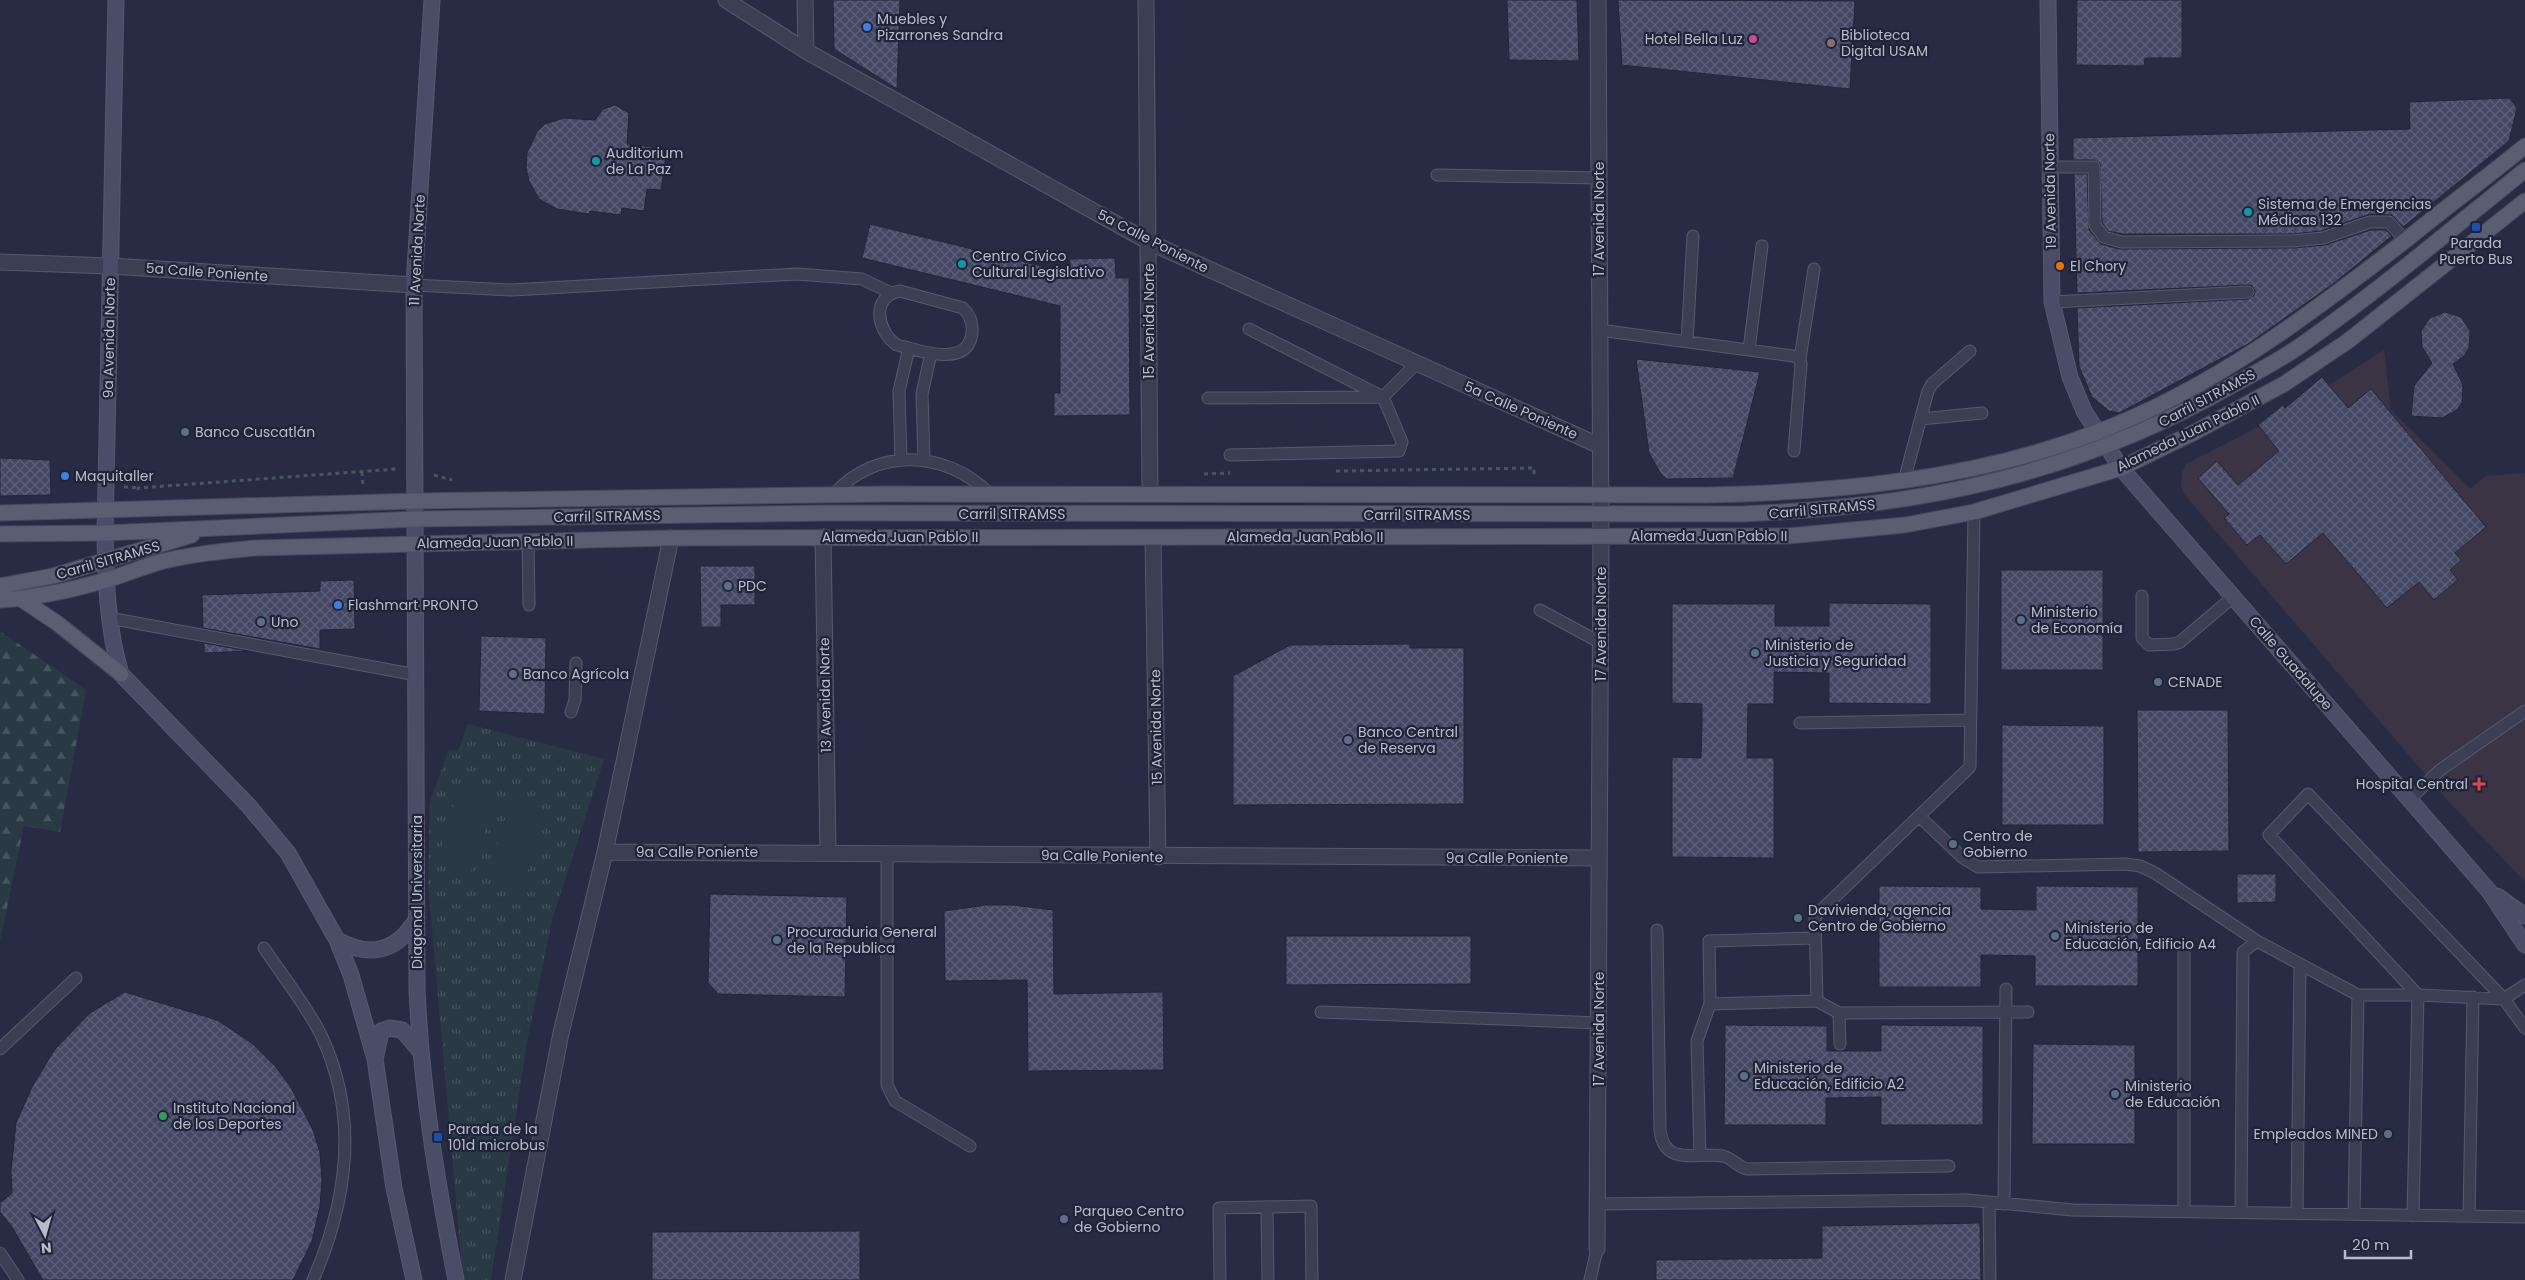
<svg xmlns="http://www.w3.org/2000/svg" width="2525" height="1280" viewBox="0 0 2525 1280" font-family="Poppins,sans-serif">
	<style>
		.medical { fill: #3a3444 }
		.grass { fill: url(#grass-tufts) }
		.forest { fill: url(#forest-firs) }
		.pitch { fill: #293a45 }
		.building { fill: url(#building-cross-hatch); stroke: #22263b }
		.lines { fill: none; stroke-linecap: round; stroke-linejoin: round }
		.lane-casing { stroke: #575a6e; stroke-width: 13 }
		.street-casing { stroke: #575a6e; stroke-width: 17 }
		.secondary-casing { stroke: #575a6e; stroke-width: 17 }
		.primary-casing { stroke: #45485d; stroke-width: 17 }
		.path { stroke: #485761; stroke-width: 3; stroke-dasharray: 4 4; stroke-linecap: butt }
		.lane { stroke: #3c3f53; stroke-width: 11 }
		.street { stroke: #3c3f53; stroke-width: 15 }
		.secondary { stroke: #4a4d67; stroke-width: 15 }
		.primary { stroke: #5a5e73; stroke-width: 15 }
		.shop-dot { fill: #3f7fe0; stroke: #202439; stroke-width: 2 }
		.hotel-dot { fill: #d1479c; stroke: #202439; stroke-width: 2 }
		.education-dot { fill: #8d6e63; stroke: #202439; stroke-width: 2 }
		.culture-dot { fill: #0f9aa8; stroke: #202439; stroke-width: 2 }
		.transit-dot { fill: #1a4fb4; stroke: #202439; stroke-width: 2 }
		.food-dot { fill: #e8710a; stroke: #202439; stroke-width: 2 }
		.service-dot { fill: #5c6f8a; stroke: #202439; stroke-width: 2 }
		.health-dot { fill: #e0444e; stroke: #202439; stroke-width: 2 }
		.leisure-dot { fill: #2e9e5b; stroke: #202439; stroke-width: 2 }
		.labels { text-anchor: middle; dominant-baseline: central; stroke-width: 4.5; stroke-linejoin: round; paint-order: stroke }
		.poi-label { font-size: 14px; fill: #b9bbcd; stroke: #202439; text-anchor: start }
		.street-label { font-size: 14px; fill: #b9bbcd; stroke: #202439 }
	</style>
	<defs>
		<pattern id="grass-tufts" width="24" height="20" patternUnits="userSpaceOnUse" patternTransform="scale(1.25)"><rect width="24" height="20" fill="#293a45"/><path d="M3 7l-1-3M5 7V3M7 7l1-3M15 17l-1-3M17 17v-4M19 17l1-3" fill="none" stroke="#46555f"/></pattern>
		<pattern id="forest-firs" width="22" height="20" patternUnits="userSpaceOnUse" patternTransform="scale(1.25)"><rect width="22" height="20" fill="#293a45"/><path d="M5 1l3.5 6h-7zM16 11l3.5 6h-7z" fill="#46555f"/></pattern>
		<pattern id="building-cross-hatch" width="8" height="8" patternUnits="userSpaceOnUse" patternTransform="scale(1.25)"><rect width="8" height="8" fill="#444864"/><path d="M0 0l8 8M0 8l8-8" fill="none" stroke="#5d6079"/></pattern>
	</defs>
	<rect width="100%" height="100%" fill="#272c44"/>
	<path class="medical" d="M2384,350l7,60 79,79 16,-13 39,-3v409l-76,-80 -265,-308 -3,-8 1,-13 4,-9 101,-52z"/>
	<path class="grass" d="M468,724l136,35 -52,161 -25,122 -36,238h-26l-3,-12 -34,-384 2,-82 19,-53 9,2z"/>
	<path class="forest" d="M0,631l86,59 -26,142 -36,-6 -24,115z"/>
	<path class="pitch" d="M460,784l36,12 -26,78 -33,-12z
		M511,798l37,13 -26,77 -34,-11z"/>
	<path class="building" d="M833,0h67l-3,89 -63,-40z
		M1507,0h70l2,61 -70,-1z
		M1618,0l237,1 -5,88 -228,-24z
		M2077,0h105v58h-37l-1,8 -68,-1z
		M2509,98l8,10 -8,33 -106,86 -11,-12 -22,-1 -49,17 -28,3h-171l-14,-3 -6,-9 -2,-59 -6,-3h-21v-22l337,-9 -1,-27z
		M615,105l14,8 -2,31 40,5 -6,41 -14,-1 -3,22 -22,-3 -1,7 -31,-4 -1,3 -32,-5 -18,-10 -10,-18 -3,-13 1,-15 10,-21 8,-8 19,-6 31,2 8,-11z
		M2074,174h13l2,56 12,14 18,5 175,-1 31,-3 46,-15h15l6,6 -59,48 -85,60 -129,69 -10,-2 -17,-14 -13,-31 -2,-58 171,-9 6,-3 1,-5 -3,-5 -4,-1 -171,8z
		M870,224l200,49v-14l45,-1 1,20h13l1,137 -76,1v-23h6v-87l-198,-48z
		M2445,312l16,5 9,14 -1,17 -5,8 -11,8 10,21 -1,18 -5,7 -15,8 -31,-2 3,-30 18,-23 -10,-16 -1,-16 9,-13z
		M1636,359l124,13 -27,106 -66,1 -6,-5 -12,-21z
		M2322,377l26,31 23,-19 115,138 -31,26 6,7 -11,10 8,10 -24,20 -15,-18 -32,26 -64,-75 -37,31 -26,-29 -13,10 -23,-27 5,-4 -31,-36 19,-17 21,24 41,-34 -21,-26 25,-20 2,3z
		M0,458l50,2 1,35 -51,1z
		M700,566h55v39h-34v22h-20z
		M2001,570h102v100h-102z
		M354,580l1,49 -35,1v19l-117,-21 -1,-33 118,-4v-10z
		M1829,603l102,1v100l-102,-1v-30l-55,-1v32h-26l-1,54h27v100l-102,-1v-100l29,1 1,-35v-19l-30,-1v-99h103v22h54z
		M481,636l65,2 -1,76 -66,-3z
		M204,643l44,8 -44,2z
		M1410,644v4h54v156l-231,1v-129l57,-31z
		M2137,710h91l1,141 -91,1z
		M2002,725l102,1v99h-102z
		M2237,874h39v28l-39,1z
		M1879,886l102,1v22l55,1v-24l102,1v99h-103v-30l-54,-1v32h-102z
		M710,894l137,3 -2,100 -127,-3 -10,-11z
		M986,905h27l40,5 1,84 109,-2 1,78 -136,1 -1,-91 -82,1 -1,-70z
		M1286,936h185v48l-185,1z
		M125,992l92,28 36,24 23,23 14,19 23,44 7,23 2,27 -2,26 -8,35 -19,39h-250l-31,-53 -12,-15v-9l12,-10 -1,-22 5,-48 16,-36 23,-38 35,-36z
		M1725,1025l102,1v25h54v-26l102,1v99h-102v-28l-55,1v27h-102z
		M2033,1044l102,1v99h-103z
		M1980,1223l1,57h-325v-20l166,-2v-32z
		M860,1231v49h-208v-48z"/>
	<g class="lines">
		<defs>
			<path id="lane" d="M2049,167h45l1,58 9,12 17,5 172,-1 30,-3 47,-16h19l16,18
				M1437,175l162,3
				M414,285l98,5 285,-16 65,5 29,14
				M900,291l63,17c7,7 10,15 9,25 -4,36 -54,17 -75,12 -21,-14 -26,-49 3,-54z
				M2052,302l196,-10
				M1599,330l194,26 7,3 1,5 -7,87
				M1687,342l6,-106
				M1749,350l13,-104
				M1800,359l14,-90
				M1208,398l175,-1 34,-34
				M1921,419l61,-6
				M1230,455l169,-4 3,-9 -19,-45 -134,-68
				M901,460l-2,-69 10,-43
				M924,460l-2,-66 9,-41
				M1904,481l24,-90 4,-7 38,-33
				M834,494c42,-47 111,-44 155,-1
				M528,541l1,64
				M2142,596v42l7,7 25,-1 6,-2 53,-45
				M1540,610l61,33
				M109,618l308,57
				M571,712l4,-12 1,-37
				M1800,723l170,-3
				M2409,800l31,-30 85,-59
				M1919,816l44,42 15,9 147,-3 15,2 15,7 102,68
				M887,853v232l8,16 75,45
				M1657,930l3,200c4,37 37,22 63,26 9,2 15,11 24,13l202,-3
				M264,948c18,27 45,61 58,89 37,80 25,165 -9,243
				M2184,950v261
				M1817,1001l-2,-85 155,-149 4,-255
				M1710,1004l107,-3 22,12 189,-1
				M1321,1012l278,11
				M1839,1013l1,31
				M0,1049l76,-71
				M1700,1155l-3,-114 13,-37 -1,-63 106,-3
				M1989,1203l1,77
				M1597,1204l370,-4 106,10 452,7
				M2004,1204l2,-215
				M1267,1208l1,72
				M2241,1211l2,-259 14,-11 101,54h60l86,4 21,-14
				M2297,1212l3,-247
				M2354,1213l4,-218
				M2413,1216l5,-221 -149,-160 39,-41 196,205 21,29
				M2469,1216l4,-219
				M0,1253l18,27
				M1220,1280l-1,-72 92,-2 1,74
				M1590,1280l7,-31"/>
			<path id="street" d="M726,0l80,51 343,191 451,204
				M805,0l1,51
				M1146,0l4,493
				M0,262l110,4 304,19
				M823,537l5,315
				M1153,538l5,319
				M605,852l994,6
				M1597,1249l4,-713 -3,-536
				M513,1280l48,-247 44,-181 66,-314"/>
			<path id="secondary" d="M116,0l-11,533c1,48 2,95 16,141l127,131 40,48 49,87 14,35 24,84 19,129 20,92
				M432,0l-18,285 3,704c4,98 20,194 39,291
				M2048,0l4,302 18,75 14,34 37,57 368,423 36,54
				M2497,896l28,20
				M337,940c33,18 59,12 79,-20
				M376,1055l5,-24 9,-3 12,2 18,21"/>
			<path id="primary" d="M0,513l416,-12 469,-7 821,1c132,-3 265,-15 389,-62 117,-44 213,-117 311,-193 39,-32 80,-62 119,-94
				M0,534l105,-1 311,-14 413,-6 913,1c179,-7 332,-39 489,-128 26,-14 52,-27 76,-45 75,-53 146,-113 218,-171
				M0,586l53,-10 139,-41
				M21,599l36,24 64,51
				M0,600c35,-2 72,-10 106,-20 18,-5 36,-13 54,-18 32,-8 63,-11 95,-14l416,-10 1117,-2 117,-11 69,-13 147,-44 74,-36 89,-48 64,-43 177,-140"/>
		</defs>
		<use href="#lane" class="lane-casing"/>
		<use href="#street" class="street-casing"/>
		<use href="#secondary" class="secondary-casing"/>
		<use href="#primary" class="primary-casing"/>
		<path class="path" d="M1336,471l198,-3v9
			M362,472l1,14
			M1204,474l26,-1
			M434,475l18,5
			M124,487l14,1
			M138,490v-2l258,-19"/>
		<use href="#lane" class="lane"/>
		<use href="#street" class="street"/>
		<use href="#secondary" class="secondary"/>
		<use href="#primary" class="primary"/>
	</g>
	<g class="shop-dot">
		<circle cx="867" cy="27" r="5"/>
		<circle cx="65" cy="476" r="5"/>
		<circle cx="338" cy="605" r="5"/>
	</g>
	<circle class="hotel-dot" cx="1753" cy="39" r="5"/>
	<circle class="education-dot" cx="1831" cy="43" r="5"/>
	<g class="culture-dot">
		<circle cx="596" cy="161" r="5"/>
		<circle cx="2248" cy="212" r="5"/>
		<circle cx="962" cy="264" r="5"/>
	</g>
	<g class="transit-dot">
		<rect x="2471" y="222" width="10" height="10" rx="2.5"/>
		<rect x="433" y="1132" width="10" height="10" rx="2.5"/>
	</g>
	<circle class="food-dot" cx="2060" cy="266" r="5"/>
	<g class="service-dot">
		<circle cx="185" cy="432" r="5"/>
		<circle cx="728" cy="586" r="5"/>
		<circle cx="2021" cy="620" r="5"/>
		<circle cx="261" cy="622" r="5"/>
		<circle cx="1755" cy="653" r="5"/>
		<circle cx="513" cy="674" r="5"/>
		<circle cx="2158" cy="682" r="5"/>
		<circle cx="1348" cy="740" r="5"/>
		<circle cx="1953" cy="844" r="5"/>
		<circle cx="1798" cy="918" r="5"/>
		<circle cx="2055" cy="936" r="5"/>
		<circle cx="777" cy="940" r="5"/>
		<circle cx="1744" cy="1076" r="5"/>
		<circle cx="2115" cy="1094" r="5"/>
		<circle cx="2388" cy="1134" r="5"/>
		<circle cx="1064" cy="1219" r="5"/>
	</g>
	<path class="health-dot" d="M2476.5 776.5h5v5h5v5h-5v5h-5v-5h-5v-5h5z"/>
	<circle class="leisure-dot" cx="163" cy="1116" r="5"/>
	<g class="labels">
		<g class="poi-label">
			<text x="877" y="19">Muebles y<tspan x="877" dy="16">Pizarrones Sandra</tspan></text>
			<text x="1841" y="35">Biblioteca<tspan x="1841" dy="16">Digital USAM</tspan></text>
			<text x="1743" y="39" text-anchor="end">Hotel Bella Luz</text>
			<text x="606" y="153">Auditorium<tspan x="606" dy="16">de La Paz</tspan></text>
			<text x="2258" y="204">Sistema de Emergencias<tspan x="2258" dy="16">Médicas 132</tspan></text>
			<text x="2476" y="243" text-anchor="middle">Parada<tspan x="2476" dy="16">Puerto Bus</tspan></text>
			<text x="972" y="256">Centro Cívico<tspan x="972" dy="16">Cultural Legislativo</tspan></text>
			<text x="2070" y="266">El Chory</text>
			<text x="195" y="432">Banco Cuscatlán</text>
			<text x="75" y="476">Maquitaller</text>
			<text x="738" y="586">PDC</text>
			<text x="348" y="605">Flashmart PRONTO</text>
			<text x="2031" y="612">Ministerio<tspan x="2031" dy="16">de Economía</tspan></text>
			<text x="271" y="622">Uno</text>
			<text x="1765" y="645">Ministerio de<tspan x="1765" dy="16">Justicia y Seguridad</tspan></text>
			<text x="523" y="674">Banco Agrícola</text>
			<text x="2168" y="682">CENADE</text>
			<text x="1358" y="732">Banco Central<tspan x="1358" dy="16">de Reserva</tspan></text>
			<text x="2468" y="784" text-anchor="end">Hospital Central</text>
			<text x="1963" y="836">Centro de<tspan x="1963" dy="16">Gobierno</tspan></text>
			<text x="1808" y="910">Davivienda, agencia<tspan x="1808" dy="16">Centro de Gobierno</tspan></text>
			<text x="2065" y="928">Ministerio de<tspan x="2065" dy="16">Educación, Edificio A4</tspan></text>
			<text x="787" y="932">Procuraduria General<tspan x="787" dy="16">de la Republica</tspan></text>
			<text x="1754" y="1068">Ministerio de<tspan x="1754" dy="16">Educación, Edificio A2</tspan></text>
			<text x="2125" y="1086">Ministerio<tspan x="2125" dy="16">de Educación</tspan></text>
			<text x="173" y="1108">Instituto Nacional<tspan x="173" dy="16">de los Deportes</tspan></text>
			<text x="448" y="1129">Parada de la<tspan x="448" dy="16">101d microbus</tspan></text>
			<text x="2378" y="1134" text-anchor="end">Empleados MINED</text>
			<text x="1074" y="1211">Parqueo Centro<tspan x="1074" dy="16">de Gobierno</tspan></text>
		</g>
		<g class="street-label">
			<text transform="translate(2050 191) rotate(-91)">19 Avenida Norte</text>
			<text transform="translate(1599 219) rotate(-90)">17 Avenida Norte</text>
			<text transform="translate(1153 241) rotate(27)">5a Calle Poniente</text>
			<text transform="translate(417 250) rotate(-87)">11 Avenida Norte</text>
			<text transform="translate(207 272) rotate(4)">5a Calle Poniente</text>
			<text transform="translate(1149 321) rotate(-90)">15 Avenida Norte</text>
			<text transform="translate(109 338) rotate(-89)">9a Avenida Norte</text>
			<text transform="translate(2207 398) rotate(-28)">Carril SITRAMSS</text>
			<text transform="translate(1521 410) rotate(24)">5a Calle Poniente</text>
			<text transform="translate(2188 433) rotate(-26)">Alameda Juan Pablo II</text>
			<text transform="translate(1822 509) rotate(-5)">Carril SITRAMSS</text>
			<text x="1012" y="514">Carril SITRAMSS</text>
			<text x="1417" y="515">Carril SITRAMSS</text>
			<text transform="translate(607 516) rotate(-1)">Carril SITRAMSS</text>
			<text x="1709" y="536">Alameda Juan Pablo II</text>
			<text x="900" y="537">Alameda Juan Pablo II</text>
			<text x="1305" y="537">Alameda Juan Pablo II</text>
			<text transform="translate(495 542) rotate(-1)">Alameda Juan Pablo II</text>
			<text transform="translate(108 560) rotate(-16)">Carril SITRAMSS</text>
			<text transform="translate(1601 624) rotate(-90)">17 Avenida Norte</text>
			<text transform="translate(2291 663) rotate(49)">Calle Guadalupe</text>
			<text transform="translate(825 695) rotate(-91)">13 Avenida Norte</text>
			<text transform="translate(1156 727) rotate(-91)">15 Avenida Norte</text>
			<text x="697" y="852">9a Calle Poniente</text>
			<text transform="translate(1102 856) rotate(1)">9a Calle Poniente</text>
			<text x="1507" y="858">9a Calle Poniente</text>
			<text transform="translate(417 892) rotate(-90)">Diagonal Universitaria</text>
			<text transform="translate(1599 1029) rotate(-90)">17 Avenida Norte</text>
		</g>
	</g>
	<g transform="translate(45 1235) rotate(174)" stroke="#202439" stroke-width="4" paint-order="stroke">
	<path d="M0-4L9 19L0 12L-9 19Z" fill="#b9bbcd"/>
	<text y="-8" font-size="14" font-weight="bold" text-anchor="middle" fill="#b9bbcd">N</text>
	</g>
	<path d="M2345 1250v8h66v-8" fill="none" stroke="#b9bbcd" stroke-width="2.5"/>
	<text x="2352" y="1250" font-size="15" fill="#b9bbcd" stroke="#202439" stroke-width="4" paint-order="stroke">20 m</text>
</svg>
